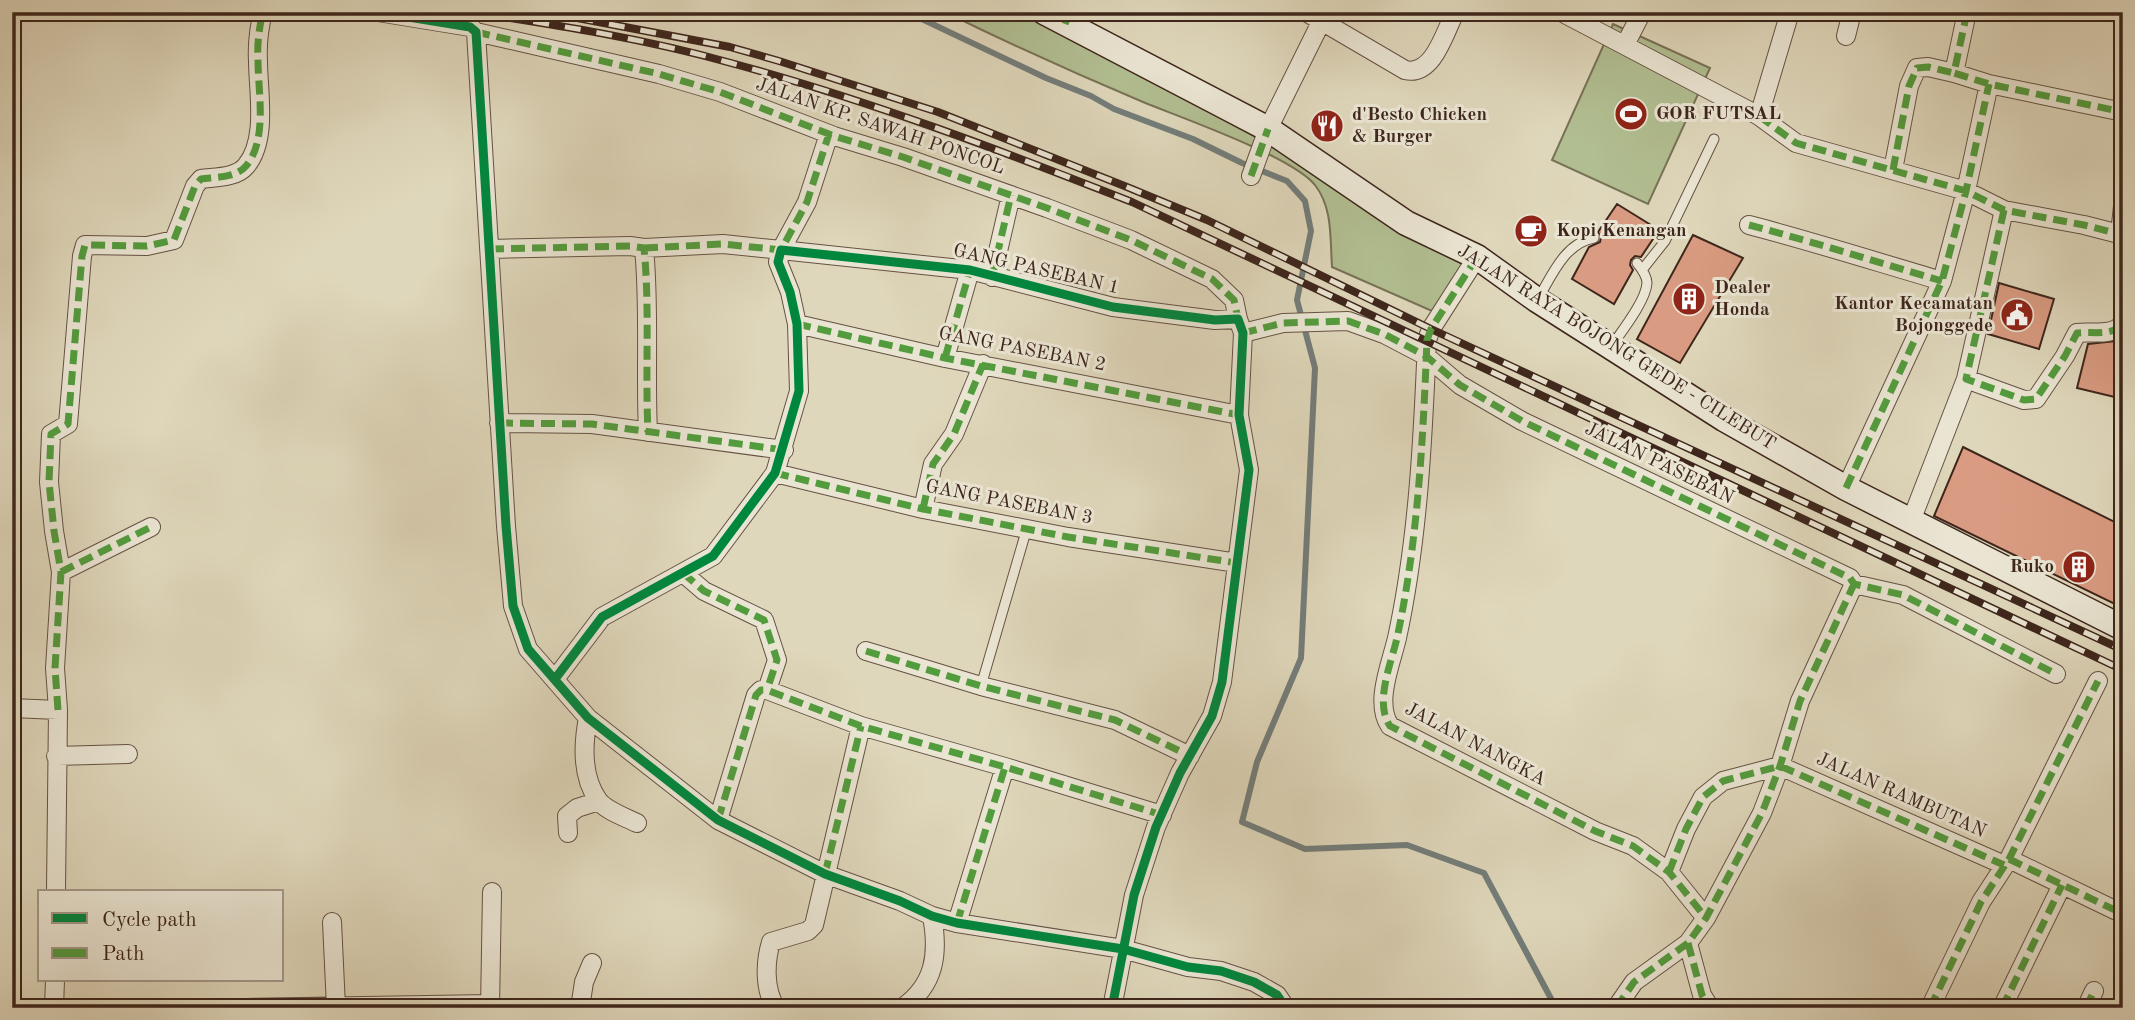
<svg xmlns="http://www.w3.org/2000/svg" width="2135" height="1020" viewBox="0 0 2135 1020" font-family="'Old Standard TT',serif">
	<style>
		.green { fill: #b1be91; stroke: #787256; stroke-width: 2 }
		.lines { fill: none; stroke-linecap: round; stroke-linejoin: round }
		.stream { stroke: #737d7a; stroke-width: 6 }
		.building { fill: #d99b81; stroke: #3e261c; stroke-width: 2 }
		.lane-casing { stroke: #665244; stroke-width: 11 }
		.street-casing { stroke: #665244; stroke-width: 20 }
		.secondary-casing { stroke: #3e261c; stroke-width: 27 }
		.lane { stroke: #eae5d3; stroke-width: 9 }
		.street { stroke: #eae5d3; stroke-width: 18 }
		.secondary { stroke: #eae5d3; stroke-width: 24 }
		.rail-casing { stroke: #3e261c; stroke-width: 8 }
		.rail { stroke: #eae5d3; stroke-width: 5; stroke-dasharray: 16; stroke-linecap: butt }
		.quiet { stroke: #539c3e; stroke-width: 7; stroke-dasharray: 14 7; stroke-linecap: butt }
		.cycleway-casing { stroke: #eae5d3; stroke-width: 13 }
		.cycleway { stroke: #00873e; stroke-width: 9 }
		.labels { text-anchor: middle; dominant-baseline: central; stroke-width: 6; stroke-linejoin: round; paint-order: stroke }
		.poi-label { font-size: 19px; font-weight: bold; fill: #3e261c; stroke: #eae5d3; text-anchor: start }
		.street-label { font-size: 19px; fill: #3e261c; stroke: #eae5d3 }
	</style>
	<rect width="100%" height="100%" fill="#dfd7bb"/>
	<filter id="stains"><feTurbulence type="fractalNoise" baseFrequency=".00286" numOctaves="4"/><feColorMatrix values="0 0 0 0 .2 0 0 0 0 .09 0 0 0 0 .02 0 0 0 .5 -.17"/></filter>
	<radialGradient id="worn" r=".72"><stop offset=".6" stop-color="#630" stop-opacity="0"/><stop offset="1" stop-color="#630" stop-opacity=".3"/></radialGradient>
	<path class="green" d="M945,12h85l229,127 206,125 -33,47 -100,-44c-2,-28 1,-59 -17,-82 -24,-29 -133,-67 -172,-83 -67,-28 -133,-58 -198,-90z
		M1613,24l97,44 -62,136 -96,-44z"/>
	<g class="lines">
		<path class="stream" d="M907,12l139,66 45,18 23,13 79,30 49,24 45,18 18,20 6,30 -14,69 18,68 -14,290 -44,104 -15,60 63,27 102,-4 77,28 72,135"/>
	</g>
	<path class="building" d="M1617,204l42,26 -18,27 -6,-1 -4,4 -1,5 3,5 -19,34 -42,-25 17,-32 11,-5 1,-5 -3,-5z
		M1693,235l50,23 -63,105 -43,-24z
		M1999,283l55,16 -15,50 -51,-15z
		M2116,341l7,2v56l-46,-11 11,-44z
		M1963,447l160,79v82l-189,-92z"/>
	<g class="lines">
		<defs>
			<path id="lane" d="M1642,270l23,-29 49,-102
				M1538,299c14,-24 27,-56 56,-61
				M1611,347c10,-15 35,-46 36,-64 0,-7 -6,-15 -10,-20
				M981,686l46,-158"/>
			<path id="street" d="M378,12l92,15 6,5 30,494 7,80 15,43 60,69 130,102 107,54 75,27 32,15 25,7 166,26 65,18 33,4 33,11 23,13 9,13
				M1306,12l99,58c28,7 40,-38 50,-58
				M1561,12l198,104 37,27 170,48 38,19 80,15 39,10
				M1967,12l-13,61 35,11 134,28
				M476,32l183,42 61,18 114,44 69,21 144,51 84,32 81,39 22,21 4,19
				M1846,36l6,-24
				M1625,45l17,-33
				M1759,116l31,-104
				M1893,170l16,-84 8,-18 11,-1 26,6
				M1251,176l17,-47 58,-117
				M1749,225c65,17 128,37 193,56
				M2120,234l3,-28
				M644,248l79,-4 58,6 26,-48 22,-68
				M490,249l140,-3 14,2c6,61 1,122 4,184
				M1477,257l-46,72 -4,11c-4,99 -9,201 -30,298 -6,26 -23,65 -7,88l205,105 38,15 36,26 37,46
				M992,277l19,-82
				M797,324l148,34 294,57
				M1243,333l40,-10 65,-2 36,13 42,22 34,29 62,36 328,157 4,6 49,11 153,79
				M945,358l25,-88
				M1966,379l58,21 12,-1 29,-43 12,-23c15,-2 36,4 46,-10
				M499,423l93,1 192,26
				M775,473l148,36 145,28 169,26
				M1846,488l96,-207 24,-90 23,-107
				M923,509l10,-45 21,-30 29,-70
				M1911,521l55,-142 38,-169
				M61,572l90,-45
				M683,573l21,18 60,29 13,40 -10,30
				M866,651l115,35 134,34 75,36
				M555,679l47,-62 111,-61 62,-83 24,-82 -2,-67 -7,-32 -12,-30 3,-12 189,20 143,37 102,13 23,-1 5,14 -4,82 10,55 -27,212 -10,34 -32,57 -24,54 -22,68 -22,113
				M12,708l46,2
				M588,718c-5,26 -7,58 10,82 8,11 27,17 39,23
				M56,756l72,-2
				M718,820l38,-125 5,-5h6l94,36 144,41 157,48
				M568,833l-1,-17 10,-8 22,-7
				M2009,859l114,55
				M1669,872l17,-43 17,-32 20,-16 57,-15 224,99
				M56,892l2,-182 -3,-42 6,-96 -7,-41 -5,-49 2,-48 17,-10 14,-168 3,-11 62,1 27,-6 21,-54 6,-7c14,-2 35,-1 45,-13 22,-26 12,-75 12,-105 -1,-17 1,-33 5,-49
				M332,922l4,85
				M957,923l48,-156
				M1688,943l14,52 8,13
				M54,1008l1,-28
				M246,1008l244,-4
				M490,1008l2,-116
				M580,1008l4,-26 8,-19
				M776,1008c-12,-18 -11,-46 -5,-66l37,-11 6,-6 47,-199
				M902,1008c33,-23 37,-54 30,-92
				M1616,1008l18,-26 54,-39 18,-25 56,-105 18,-47 20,-65 54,-117
				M1930,1008l51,-106 28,-43 89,-178
				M2002,1008l60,-123
				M2086,1008l8,-17"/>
			<path id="secondary" d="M1044,12l224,117 138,94 71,34 60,43 187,119 122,69 277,140"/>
		</defs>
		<use href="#lane" class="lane-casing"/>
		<use href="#street" class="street-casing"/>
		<use href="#secondary" class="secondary-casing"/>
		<use href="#lane" class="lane"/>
		<use href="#street" class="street"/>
		<use href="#secondary" class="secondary"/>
		<defs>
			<path id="rail" d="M470,12c88,13 176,27 261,51 137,37 269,87 401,139l991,468
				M546,12l184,35 49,14 159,51 189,75 80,33 224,109 692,321"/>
		</defs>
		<use href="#rail" class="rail-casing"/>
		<use href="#rail" class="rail"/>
		<path class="quiet" d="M1967,12l-13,61 35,11 134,28
			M1065,24l5,-12
			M476,32l183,42 61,18 114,44 69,21 144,51 84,32 81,39 22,21 4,19
			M1759,116l37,27 170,48 38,19 80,15 39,10
			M1893,170l16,-84 8,-18 11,-1 26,6
			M1251,176l17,-47
			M2004,210l-38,169 58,21 12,-1 29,-43 12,-23c15,-2 36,4 46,-10
			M1749,225c65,17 128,37 193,56
			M2120,234l3,-28
			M644,248l79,-4 58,6 26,-48 22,-68
			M490,249l140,-3 14,2c6,61 1,122 4,184
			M1477,257l-46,72 -4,11c-4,99 -9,201 -30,298 -6,26 -23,65 -7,88l205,105 38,15 36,26 37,46
			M992,277l19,-82
			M797,324l148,34 294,57
			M1243,333l40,-10 65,-2 36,13 42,22 34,29 62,36 328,157 4,6 49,11 153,79
			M945,358l25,-88
			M499,423l93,1 192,26
			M775,473l148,36 145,28 169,26
			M1846,488l96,-207 24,-90 23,-107
			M923,509l10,-45 21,-30 29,-70
			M61,572l90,-45
			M683,573l21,18 60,29 13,40 -10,30
			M866,651l115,35 134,34 75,36
			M58,710l-3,-42 6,-96 -7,-41 -5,-49 2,-48 17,-10 14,-168 3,-11 62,1 27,-6 21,-54 6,-7c14,-2 35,-1 45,-13 22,-26 12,-75 12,-105 -1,-17 1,-33 5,-49
			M718,820l38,-125 5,-5h6l94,36 144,41 157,48
			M2009,859l114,55
			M1669,872l17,-43 17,-32 20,-16 57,-15 224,99
			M825,874l36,-148
			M957,923l48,-156
			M1688,943l14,52 8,13
			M1616,1008l18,-26 54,-39 18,-25 56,-105 18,-47 20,-65 54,-117
			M1930,1008l51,-106 28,-43 89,-178
			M2002,1008l60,-123
			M2086,1008l8,-17"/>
		<defs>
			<path id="cycleway" d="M378,12l92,15 6,5 30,494 7,80 15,43 60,69 130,102 107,54 75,27 32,15 25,7 166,26 65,18 33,4 33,11 23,13 9,13
				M555,679l47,-62 111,-61 62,-83 24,-82 -2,-67 -7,-32 -12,-30 3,-12 189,20 143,37 102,13 23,-1 5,14 -4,82 10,55 -27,212 -10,34 -32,57 -24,54 -22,68 -22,113"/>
		</defs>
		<use href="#cycleway" class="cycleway-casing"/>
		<use href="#cycleway" class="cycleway"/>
	</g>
	<defs>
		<symbol id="stadium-disc" viewBox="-11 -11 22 22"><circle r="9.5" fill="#8f2418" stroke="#eae5d3"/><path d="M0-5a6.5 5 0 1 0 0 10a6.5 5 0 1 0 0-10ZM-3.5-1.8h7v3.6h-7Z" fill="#fff"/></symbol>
		<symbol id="restaurant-disc" viewBox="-11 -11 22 22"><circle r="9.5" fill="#8f2418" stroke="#eae5d3"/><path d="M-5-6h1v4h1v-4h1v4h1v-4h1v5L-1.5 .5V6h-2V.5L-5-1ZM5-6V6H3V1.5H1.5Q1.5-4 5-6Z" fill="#fff"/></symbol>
		<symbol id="cafe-disc" viewBox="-11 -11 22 22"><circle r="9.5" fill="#8f2418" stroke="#eae5d3"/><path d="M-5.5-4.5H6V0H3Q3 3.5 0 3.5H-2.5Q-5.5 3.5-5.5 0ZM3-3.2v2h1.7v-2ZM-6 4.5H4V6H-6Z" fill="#fff"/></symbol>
		<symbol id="building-disc" viewBox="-11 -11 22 22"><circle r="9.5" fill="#8f2418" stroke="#eae5d3"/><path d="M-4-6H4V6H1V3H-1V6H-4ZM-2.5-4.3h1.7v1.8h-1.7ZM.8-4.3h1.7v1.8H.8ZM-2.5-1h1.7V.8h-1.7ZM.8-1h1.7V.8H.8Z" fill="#fff"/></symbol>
		<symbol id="civic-disc" viewBox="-11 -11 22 22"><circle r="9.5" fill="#8f2418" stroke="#eae5d3"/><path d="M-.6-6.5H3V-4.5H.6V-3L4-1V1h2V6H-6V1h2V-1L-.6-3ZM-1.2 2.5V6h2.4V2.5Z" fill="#fff"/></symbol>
	</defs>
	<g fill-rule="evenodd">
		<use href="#stadium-disc" x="1612" y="95" width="38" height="38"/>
		<use href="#restaurant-disc" x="1308" y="107" width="38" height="38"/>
		<use href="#cafe-disc" x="1512" y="212" width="38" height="38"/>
		<use href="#building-disc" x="1670" y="280" width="38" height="38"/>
		<use href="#civic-disc" x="1998" y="296" width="38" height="38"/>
		<use href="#building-disc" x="2060" y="548" width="38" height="38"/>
	</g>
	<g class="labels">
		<g class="poi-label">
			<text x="1656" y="114">GOR FUTSAL</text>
			<text x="1352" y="115">d'Besto Chicken<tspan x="1352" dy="22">&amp; Burger</tspan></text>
			<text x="1556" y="231">Kopi Kenangan</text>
			<text x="1714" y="288">Dealer<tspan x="1714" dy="22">Honda</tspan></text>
			<text x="1993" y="304" text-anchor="end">Kantor Kecamatan<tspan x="1993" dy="22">Bojonggede</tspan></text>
			<text x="2054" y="567" text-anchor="end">Ruko</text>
		</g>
		<g class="street-label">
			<text transform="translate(880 127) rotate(19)">JALAN KP. SAWAH PONCOL</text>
			<text transform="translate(1036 270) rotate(13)">GANG PASEBAN 1</text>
			<text transform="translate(1616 348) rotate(32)">JALAN RAYA BOJONG GEDE - CILEBUT</text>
			<text transform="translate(1022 350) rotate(11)">GANG PASEBAN 2</text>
			<text transform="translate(1659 464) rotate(26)">JALAN PASEBAN</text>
			<text transform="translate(1009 503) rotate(11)">GANG PASEBAN 3</text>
			<text transform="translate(1475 745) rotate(28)">JALAN NANGKA</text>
			<text transform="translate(1901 796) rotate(24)">JALAN RAMBUTAN</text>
		</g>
	</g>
	<rect width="2135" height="1020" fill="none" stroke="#dfd7bb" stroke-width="42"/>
	<rect x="14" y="14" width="2107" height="992" fill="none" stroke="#3e261c" stroke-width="3.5"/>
	<rect x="21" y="21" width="2093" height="978" fill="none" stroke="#3e261c" stroke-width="2"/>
	<rect x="38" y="890" width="245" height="91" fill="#eae5d3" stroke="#a5998a" stroke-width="2"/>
	<rect x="52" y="913" width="35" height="10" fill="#00873e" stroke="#a5998a" stroke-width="2"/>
	<text x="102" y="926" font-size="21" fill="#3e261c">Cycle path</text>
	<rect x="52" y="948" width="35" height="10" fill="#539c3e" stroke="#a5998a" stroke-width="2"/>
	<text x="102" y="960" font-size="21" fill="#3e261c">Path</text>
	<rect width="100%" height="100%" filter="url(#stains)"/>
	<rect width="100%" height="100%" fill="url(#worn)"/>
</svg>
